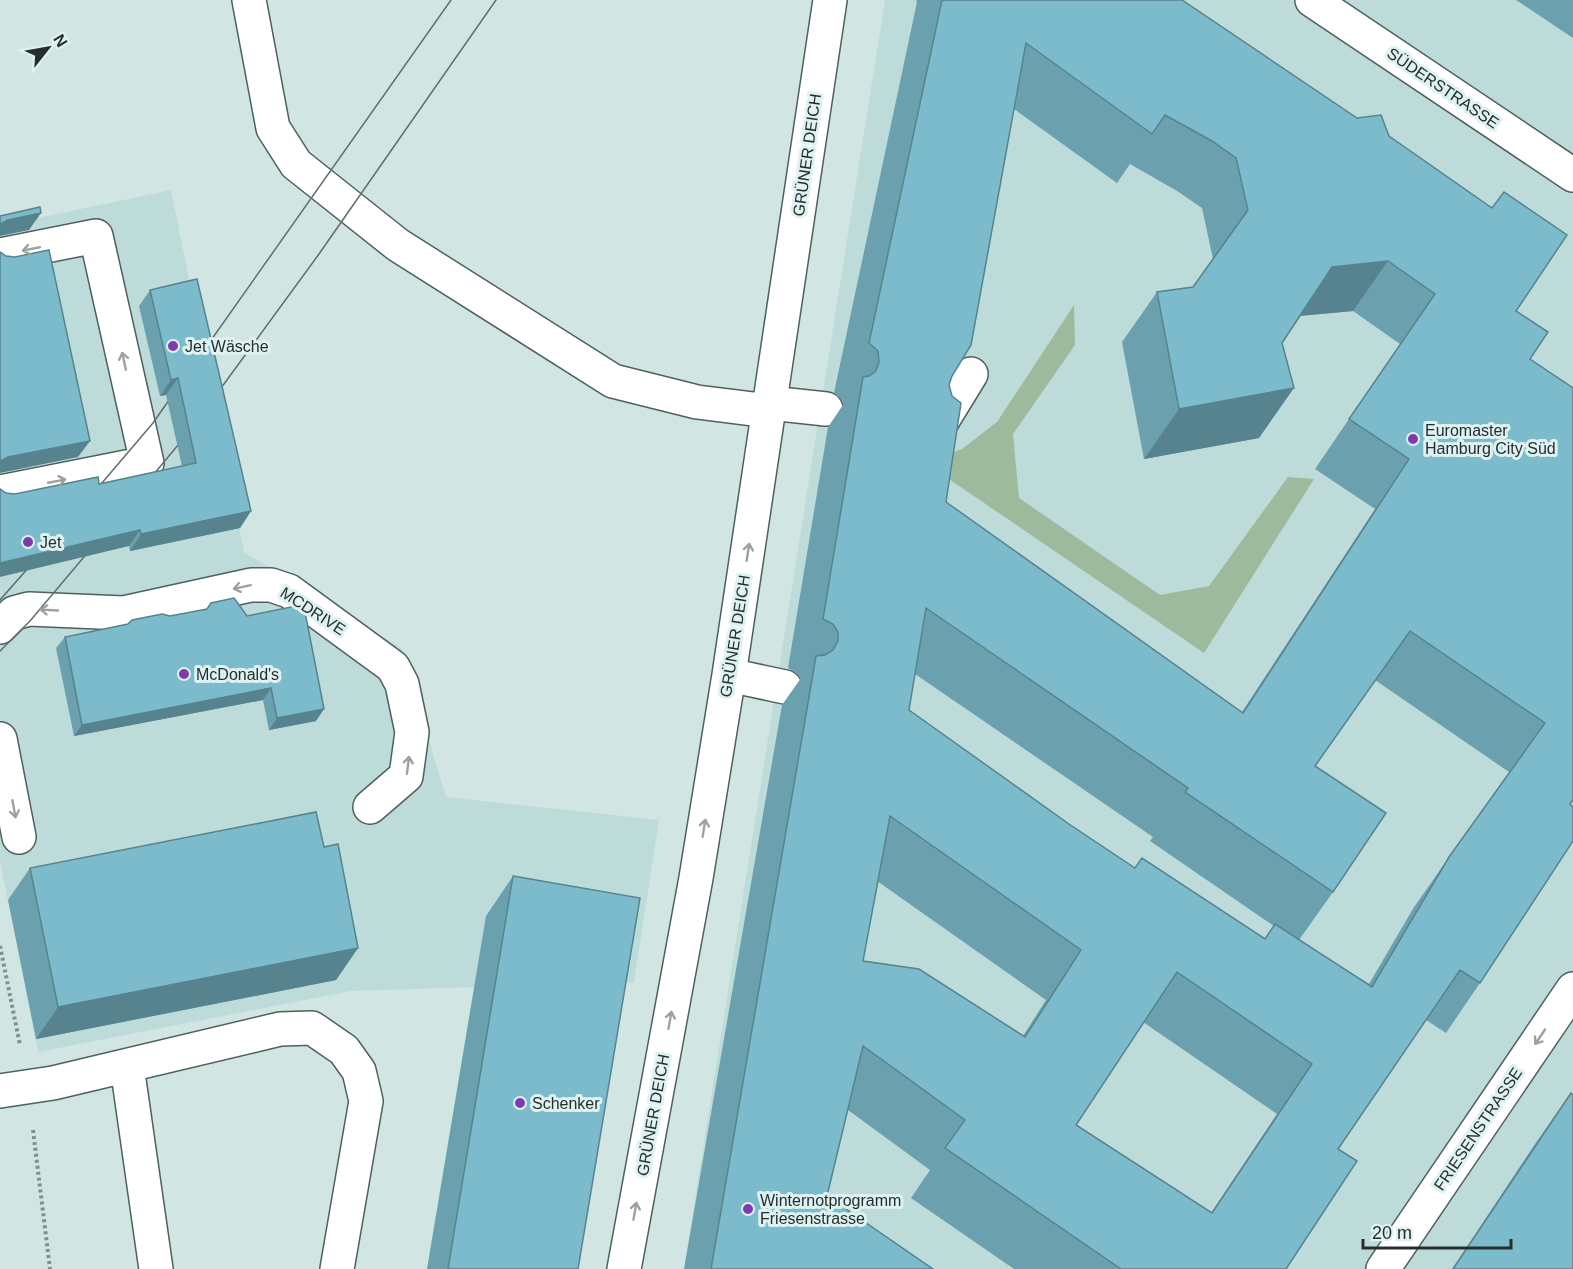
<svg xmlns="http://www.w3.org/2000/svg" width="1573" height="1269" viewBox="0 0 1573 1269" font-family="Arial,sans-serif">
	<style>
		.built { fill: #bddbd9 }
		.green { fill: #9dba9d }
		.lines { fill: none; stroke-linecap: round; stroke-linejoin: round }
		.minor-casing { stroke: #4e605f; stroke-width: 36 }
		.major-casing { stroke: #4e605f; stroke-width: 36 }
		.path { stroke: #818f8e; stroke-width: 4; stroke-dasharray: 3 3; stroke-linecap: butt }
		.minor { stroke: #fff; stroke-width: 33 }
		.major { stroke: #fff; stroke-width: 33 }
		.tram { stroke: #616d6c; stroke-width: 1.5 }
		.wall { fill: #6ba1af; fill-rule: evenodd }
		.shaded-wall { fill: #57838e }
		.building { fill: #7cbbcb; stroke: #57838e; stroke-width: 1.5; fill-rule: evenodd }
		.oneway { stroke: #9da1a0 }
		.poi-dot { fill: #7f3aad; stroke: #def2f1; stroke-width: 2 }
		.labels { text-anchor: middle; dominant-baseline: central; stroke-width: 6; stroke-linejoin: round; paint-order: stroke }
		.street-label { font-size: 16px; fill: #262e2d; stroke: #def2f1 }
		.poi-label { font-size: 16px; fill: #262e2d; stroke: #def2f1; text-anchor: start }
	</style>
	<rect width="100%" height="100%" fill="#d1e5e3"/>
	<path class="built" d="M885,0h688v1269h-889z
		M171,190l73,362 157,96 45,149 213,23 -25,162 -283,9 -313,61 -38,-191v-635z"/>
	<path class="green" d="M1074,305l1,40 -62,89 6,64 141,97 49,-9 79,-109 26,2 -110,174 -280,-191 38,-13 35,-27z"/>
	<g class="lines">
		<defs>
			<path id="minor" d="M249,0l24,128 23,36 102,81 215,136 84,21 72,9
				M0,255l96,-19 51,227 -147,29
				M770,403l56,6
				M933,436l38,-62
				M0,627l14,-14 15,-4 94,4 128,-28h20l18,6 104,76 9,17 10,48 -6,44 -36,31
				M729,675l56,12
				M0,739l19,98
				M127,1066l29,203
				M0,1091l53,-8 227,-54 32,-1 32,22 15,21 7,30 -29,168
				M624,1269l72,-391 33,-203 101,-675
				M1383,1269l190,-280"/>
			<path id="major" d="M1312,0l261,175"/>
		</defs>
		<use href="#minor" class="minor-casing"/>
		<use href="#major" class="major-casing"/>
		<path class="path" d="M0,946l20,99
			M33,1130l17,139"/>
		<use href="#minor" class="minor"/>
		<use href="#major" class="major"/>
		<path class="tram" d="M202,353l249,-353
			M213,399l106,-145 177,-254
			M144,486l44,-53
			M90,497l63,-74 23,-33
			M0,600l37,-42
			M0,651l30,-30 64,-76"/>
	</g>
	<path class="wall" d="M916,0h266l175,118 32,18 127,175 14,48 40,445 -90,179 -34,50 -20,-13 -88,129 -52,120h-272l-103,-71 19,-28 -82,-60 -21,86 106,73h-249l98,-564 19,-27 -3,-4 -10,-6 40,-241 15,-22v-4l-9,-8 83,-391zM1014,109l103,74 13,-19 47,27 25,17 11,51 -20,28 -36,5 -35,50 22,117 115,-21 23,-95 18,-27 53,-5 47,33 -85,125 60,40 -133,203 -296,-210 3,-117zM915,674l238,163 -3,4 124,85 -9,12 -130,-70 -66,-44 -160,-114zM1375,680l134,92 -95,135 -45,77 -70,-44 34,-48 -18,-126zM877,881l169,119 -23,36 -160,-75zM1143,1022l134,92 -66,99 -135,-88z
		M1516,0h57v38z
		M150,290l101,221 -11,17 -110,23 -1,-5 -123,-53 9,1 84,-10 83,-18 -16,-71 -6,1 -21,-90z
		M170,616l146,105 -47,9 -6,-30 -189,36 -18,-88 9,-11z
		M324,847l34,101 -22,32 -300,59 -28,-139 22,-32z
		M513,876l65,393h-151l59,-353z
		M1571,1093l2,176h-121l83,-125z"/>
	<path class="shaded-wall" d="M41,213l-12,17 -29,6v-12l8,-4z
		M1388,261l-35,50 -55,5 34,-49z
		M178,378l-12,17 -6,1 11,-16z
		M1294,388l-35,50 -115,21 35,-50z
		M90,441l-12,16 -78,16v-12l8,-4z
		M251,511l-11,17 -110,23 11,-17z
		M140,530l-11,16 -129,31v-14z
		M271,688l-8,12 -189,36 8,-11z
		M324,709l-8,12 -47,9 8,-12z
		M358,948l-22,32 -300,59 22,-32z"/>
	<path class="building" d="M942,0h240l175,118 24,-3 8,21 103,72 12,-16 63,43 -51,76 32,21 -18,27 43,29v412l-3,4 3,3v34l-93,142 -20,-13 -122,179 19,12 -71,108h-165l-176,-121 20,-28 -102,-74 -36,150 106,73h-222l105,-613 9,-1 8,-5 5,-9v-9l-5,-8 -10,-5 40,-242 6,-1 7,-5 3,-9 -1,-11 -9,-8zM1026,43l126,91 13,-19 47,26 24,17 12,52 -55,77 -36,5 22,117 115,-21 -12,-45 50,-76 56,-6 47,33 -86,125 60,40 -166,254 -297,-211 15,-99 -9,-7 -3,-11 3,-9 19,-31zM926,608l262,180 -3,4 148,100 53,-79 -71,-47 95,-135 135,92 -96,134 -77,130 -97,-63 -10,15 -123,-81 -7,10 -66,-44 -160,-114zM890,816l191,134 -56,87 -106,-68 -56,-8zM1177,972l135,92 -100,149 -136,-88z
		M40,207l1,6 -33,7 -8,4v-8z
		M49,250l41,191 -82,16 -8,4v-209l6,4 9,1z
		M197,279l54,232 -110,23 -1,-4 -140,33v-74l6,4 9,1 83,-17 1,7 97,-21 -18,-85 -7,2 -21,-90z
		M234,598l13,18 54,-11 3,2 20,102 -47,9 -6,-30 -189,37 -17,-88 63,-13 4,-4 30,-6 8,2 37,-7 4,-6z
		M316,812l8,35 14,-3 20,104 -300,59 -28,-139z
		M513,876l127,22 -62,371h-130z
		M1571,1093l2,2v174h-120z"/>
	<defs><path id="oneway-shaft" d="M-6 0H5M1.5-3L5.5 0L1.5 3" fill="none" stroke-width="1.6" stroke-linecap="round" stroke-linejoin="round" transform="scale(1.5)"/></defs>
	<g class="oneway">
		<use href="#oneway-shaft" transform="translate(31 249) rotate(169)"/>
		<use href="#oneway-shaft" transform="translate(124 361) rotate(-102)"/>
		<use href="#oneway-shaft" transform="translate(57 481) rotate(-11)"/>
		<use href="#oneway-shaft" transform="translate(748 552) rotate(-81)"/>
		<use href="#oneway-shaft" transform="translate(242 587) rotate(168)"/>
		<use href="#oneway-shaft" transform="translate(49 610) rotate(-177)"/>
		<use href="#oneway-shaft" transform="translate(408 765) rotate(-83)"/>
		<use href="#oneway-shaft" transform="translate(14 809) rotate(80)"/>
		<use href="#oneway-shaft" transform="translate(704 828) rotate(-81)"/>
		<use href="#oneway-shaft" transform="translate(670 1020) rotate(-80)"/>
		<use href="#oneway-shaft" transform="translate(1540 1037) rotate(124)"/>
		<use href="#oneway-shaft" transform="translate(635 1211) rotate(-80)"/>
	</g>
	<g class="poi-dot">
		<circle cx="173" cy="346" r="6"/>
		<circle cx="1413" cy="439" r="6"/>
		<circle cx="28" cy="542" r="6"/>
		<circle cx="184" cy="674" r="6"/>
		<circle cx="520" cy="1103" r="6"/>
		<circle cx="748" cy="1209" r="6"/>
	</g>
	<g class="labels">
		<g class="street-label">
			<text transform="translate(1443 88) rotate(34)">SÜDERSTRASSE</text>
			<text transform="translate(807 155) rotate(-82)">GRÜNER DEICH</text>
			<text transform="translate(313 611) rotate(33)">MCDRIVE</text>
			<text transform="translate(735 636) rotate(-81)">GRÜNER DEICH</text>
			<text transform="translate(653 1115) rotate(-80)">GRÜNER DEICH</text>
			<text transform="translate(1478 1129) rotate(-56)">FRIESENSTRASSE</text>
		</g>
		<g class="poi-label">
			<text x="185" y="346">Jet Wäsche</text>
			<text x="1425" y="430">Euromaster<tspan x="1425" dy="18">Hamburg City Süd</tspan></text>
			<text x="40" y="542">Jet</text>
			<text x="196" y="674">McDonald's</text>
			<text x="532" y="1103">Schenker</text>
			<text x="760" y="1200">Winternotprogramm<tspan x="760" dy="18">Friesenstrasse</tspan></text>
		</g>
	</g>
	<g transform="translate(48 48) rotate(59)" stroke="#def2f1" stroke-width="4.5" paint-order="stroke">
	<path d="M0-4.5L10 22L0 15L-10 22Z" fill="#262e2d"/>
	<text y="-9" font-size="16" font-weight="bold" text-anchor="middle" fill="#262e2d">N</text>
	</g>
	<path d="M1363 1239v9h148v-9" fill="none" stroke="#262e2d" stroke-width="3"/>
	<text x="1372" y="1239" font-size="18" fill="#262e2d" stroke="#def2f1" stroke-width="4.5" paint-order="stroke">20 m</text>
</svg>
